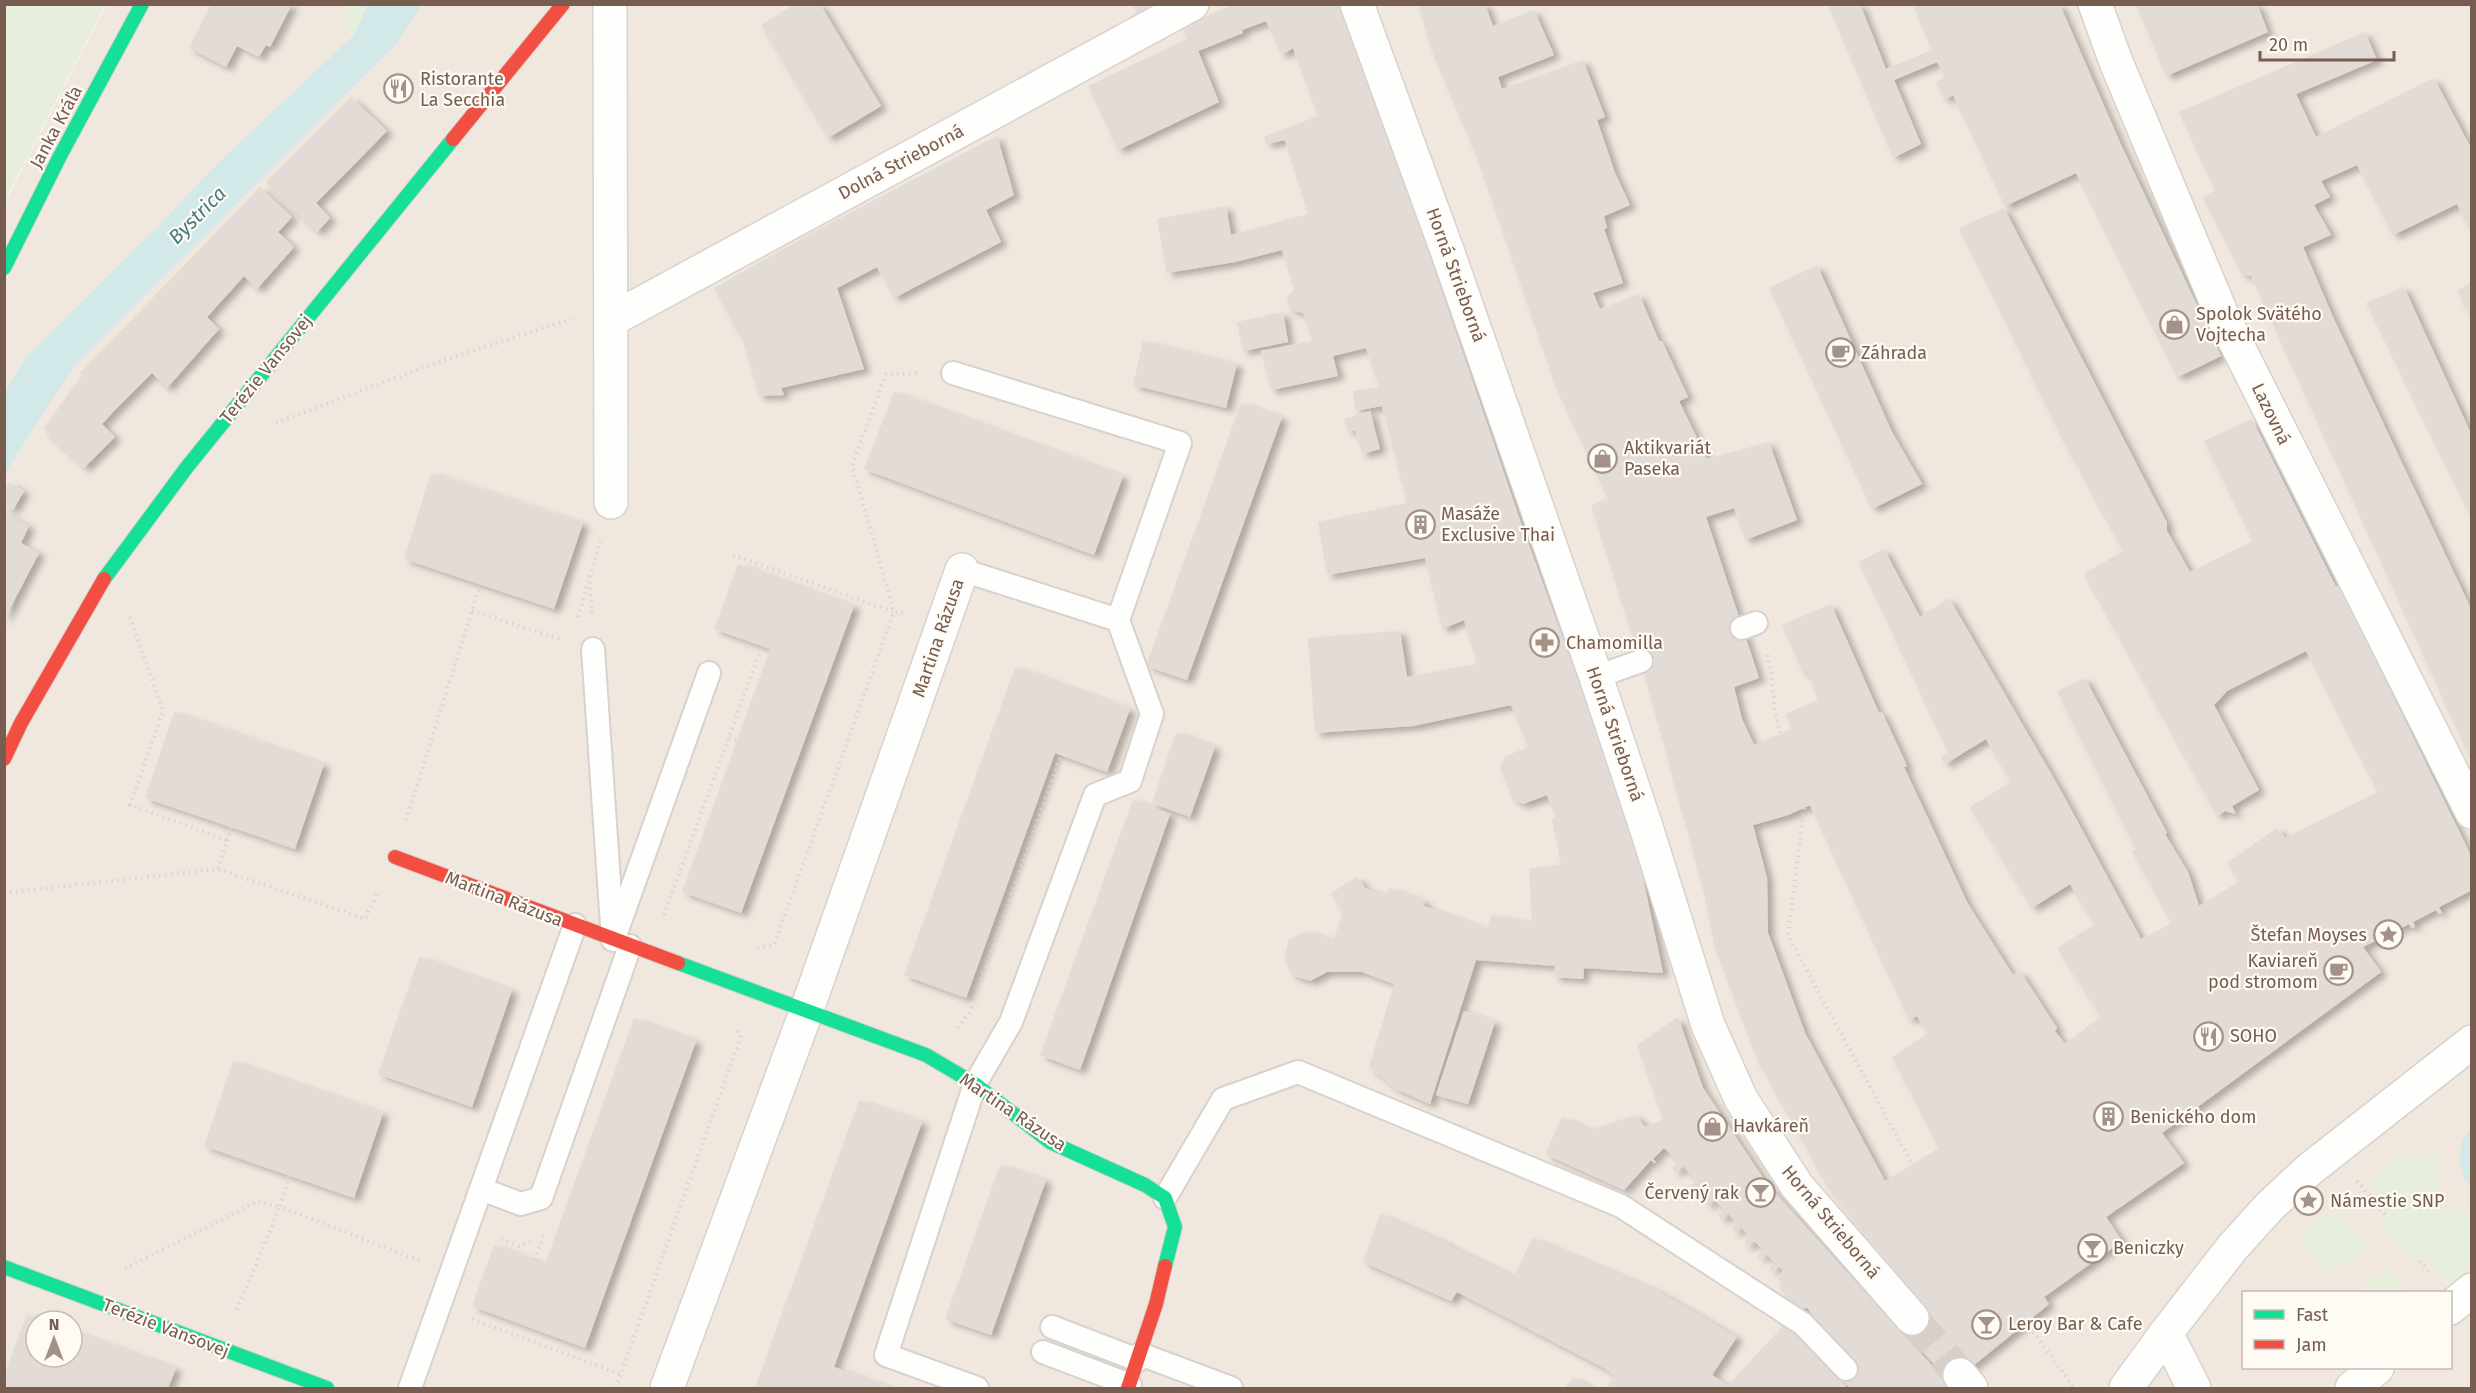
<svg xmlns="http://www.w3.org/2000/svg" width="2476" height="1393" viewBox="0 0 2476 1393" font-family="'Fira Sans',sans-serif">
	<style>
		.residential { fill: #f0e7de; fill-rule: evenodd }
		.green { fill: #e7efdc }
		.water { fill: #d2e8e9 }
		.building { fill: #e3dbd5; fill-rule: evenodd; filter: url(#shadow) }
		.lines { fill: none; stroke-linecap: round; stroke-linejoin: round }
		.street-tunnel { stroke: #d8cfc8; stroke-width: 33; stroke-dasharray: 33 16; stroke-linecap: butt }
		.lane-casing { stroke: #d8d2ce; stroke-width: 26 }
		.street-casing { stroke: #d8d2ce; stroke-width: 36 }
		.fast-casing { stroke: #d8d2cc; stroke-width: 16 }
		.jam-casing { stroke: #d8d2cc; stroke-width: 16 }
		.path { stroke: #dbd5d0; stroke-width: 4; stroke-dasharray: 1.5 4.5; stroke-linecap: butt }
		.lane { stroke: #fefefd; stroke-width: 22 }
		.street { stroke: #fefefd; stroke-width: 33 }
		.fast { stroke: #16e098; stroke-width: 14 }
		.jam { stroke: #f24e42; stroke-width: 14 }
		.labels { text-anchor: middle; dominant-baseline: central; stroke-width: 4.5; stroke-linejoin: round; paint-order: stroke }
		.poi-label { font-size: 18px; fill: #775c50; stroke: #fefaf4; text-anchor: start }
		.street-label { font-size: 18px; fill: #775c50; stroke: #fefaf4 }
		.water-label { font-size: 20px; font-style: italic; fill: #477b82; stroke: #fefaf4 }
	</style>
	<defs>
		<filter id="shadow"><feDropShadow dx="6" dy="4" stdDeviation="3" flood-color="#0004"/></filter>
	</defs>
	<rect width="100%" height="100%" fill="#f8f5f0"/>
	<path class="residential" d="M106,5h2365v1383h-2466l-1,-1183zM2244,1292h206v76h-206zM36,1321h36v36h-36z"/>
	<path class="green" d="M5,4l100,1 -100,196 -1,-196z
		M348,5h20l-15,31 -13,-14z
		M2403,1154l34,2 3,51 31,8v52l-22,18 -23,-28 -11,8 -35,-45 10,-9 -22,-29z
		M2336,1209l30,37 -38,30 -30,-37z
		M2386,1269l19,23h-48z"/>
	<path class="water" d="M368,5h53l-23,37 -327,328 -66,103v-81l21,-35 134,-132 53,-57 140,-132z
		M2471,1128v59c-15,-17 -15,-42 0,-59z"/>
	<path class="building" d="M211,4h81l-22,43 -4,-2 -7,12 -22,-11 -11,21 -37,-19z
		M795,4h25l61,102 -53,32 -67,-113z
		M1132,4h26l-20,11z
		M1234,4h110l178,522 59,162 47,119 35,166 -79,-5 -1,11 -29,-2 1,-11 -79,-6 -46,144 -34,-15 -27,-22 25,-83 -32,-12h-35l-17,9 -18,-6 -8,-17 5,-18 17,-9 27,10 10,-29 -12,-19 26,-16 8,11 21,7 3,-7 36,13 -1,5 63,23 4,-14 41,7 -3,-53 32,-5 -9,-45 4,-1 -9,-23 -24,9 -11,-5 -12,-32 4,-10 24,-10 -17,-42 -98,21 -98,7 -7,-95 92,-7 7,46 70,-13 -13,-44 -22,9 -17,-71 -98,17 -9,-53 89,-19 -25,-97 -27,5 -2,-20 26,-4 -13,-39 -33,8 5,20 -67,14 -10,-39 51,-10 -9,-28 -12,-3 -4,-6 1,-8 6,-7 -12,-39 -47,12 -68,11 -10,-54 69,-13 5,29 77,-21 -23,-74 -19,4 -2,-7 54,-21 -25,-68 -11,7 -16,-34 -24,9 1,3 -45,18 21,51 -101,48 -30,-64 99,-47 -5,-12z
		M1418,4h67l8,22 41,-16 20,45 -56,22 4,12 81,-29 22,57 -8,3 18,53 15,32 -26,11 3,12 -3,1 19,54 -30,10 7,16 39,-15 20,47h3l26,56 -9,4 28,58 62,-17 28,78 -52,20 -11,-32 -28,9 53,161 -25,9 8,32 12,26 38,-16 -7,-15 33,-14 -11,-29 -4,2 -21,-48 49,-21 48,109 3,-1 25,54 -3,1 64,137 45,71 7,-4 37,57 -2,3 10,13 36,-28 -44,-68 37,-23 -24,-41 -38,24 -62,-101 41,-25 -25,-43 -41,25 -4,-7 7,-5 -89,-190 25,-13 36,68 29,-19 111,191 81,150 31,-16 -40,-71 4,-3 -79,-158 28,-13 82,155 -2,1 23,38 11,34 41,-25 -13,-18 50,-35 8,10 93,-46 -72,-141 -79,40 -13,14 45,85 -27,16 4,8 -11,-3 -8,5 -133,-242 39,-23 -59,-109 -105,-214 45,-20 163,315v8l23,41 63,-31 -49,-100 48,-22 84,168 3,-2 133,273v32l-33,17 3,6 -3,1 -3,-4 -23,12 2,5 -4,1 -2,-4 -46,23 18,25 -219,161 22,30 -78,54 16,24 -78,56 5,7 -97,79 -52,-56 25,-18 -96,-120 -73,-132 -41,-109 -11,-55 -58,-213 -55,-175 17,-6 -53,-114 -77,-225 -46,-109zM1810,805l99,215 8,-4 11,17 -36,24 47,91 -54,33 -80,-148 -37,-100 -1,-55 -14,-53 35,-10z
		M1828,4h32l26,65 46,-19 -19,-45h147l62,142 99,209 -41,20 -4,-1 -100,-202 -71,33 -52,-111 -8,5 -9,-18 9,-5 -8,-15 -43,18 27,64 -28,14z
		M2136,4h121l11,28 -102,44z
		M2365,32l12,28 -81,34 20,43 118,-59 38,72v84l-15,-30 -64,31 -36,-70 -36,16 9,16 -16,8 17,30 -28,12 30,70 139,294v151l-221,-486 -9,-2 -39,-76 12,-8 -36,-78z
		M351,97l36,34 -71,72 14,15 -13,14 -51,-50z
		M997,136l17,59 -28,15 15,32 -107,56 -17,-31 -40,21 27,81 -83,19 3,7 -25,1 -16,-55 -29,-53 103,-58z
		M260,187l32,30 -14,15 16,15 -37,42 -13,-13 -37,41 12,12 -52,59 -15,-15 -38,38 -12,13 13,13 -31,31 -41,-39 39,-54 -2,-2z
		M1817,265l75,167 30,52 -50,25 -103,-221z
		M2472,282v38l-15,-29z
		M2404,287l68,149v83l-106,-216z
		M1283,312l5,30 -45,9 -6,-29z
		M1143,341l94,23 -11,44 -93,-23z
		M894,392l229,84 -29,79 -230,-86z
		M1241,403l41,14 -95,263 -41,-14z
		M1370,411l10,38 -18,5 -7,-24 -7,2 -4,-13z
		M431,473l152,50 -29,86 -150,-50z
		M9,482l15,9 -11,19 -9,-5v-13z
		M4,512l25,14 -8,17 18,10 -35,67z
		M738,564l116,42 -113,307 -59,-21 88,-243 -56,-20z
		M1015,667l115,42 -23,63 -52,-19 -89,245 -62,-23z
		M174,712l150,52 -29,85 -150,-51z
		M1176,732l39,15 -25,70 -38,-14z
		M1133,799l37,15 -90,256 -40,-15z
		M419,957l93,33 -40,117 -94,-33z
		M1464,1011l31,11 -27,82 -32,-9z
		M1678,1017l25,71 64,96 185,204h-102l-12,-11 19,-18 -51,-52 -5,5 -22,-24 5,-4 -7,-7 6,-6 -4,-5 -7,6 -3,-4 6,-5 -9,-9 -6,5 -3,-3 6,-6 -9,-9 -6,6 -4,-5 6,-5 -9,-10 -6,6 -3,-4 5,-5 -9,-11 -6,7 -4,-5 6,-5 -10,-11 -6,7 -4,-5 6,-6 -10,-9 -5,6 -5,-5 6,-7 -13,-14 -7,7 -4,-5 7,-6 -15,-14 -11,11 3,3 -2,1 -3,-3 -27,30 -79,-36 17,-37 27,13 47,-15 9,12 18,-7 -26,-75z
		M634,1018l62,23 -111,307 -113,-42 22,-61 51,19z
		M233,1061l150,52 -29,85 -150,-52z
		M859,1100l63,22 -88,245 58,21h-137z
		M1000,1165l46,15 -55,155 -46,-16z
		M1380,1214l69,30 -1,1 66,32 18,-39 126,53 79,46 -25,38 16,10 54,-58 -4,-3 4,-3 66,67h-241l7,-13 -10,-7 -147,-76 -6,9 -88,-39z
		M27,1314l18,7h-9v36h36v-26l104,37 -8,20h-164v-13z
		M1573,1377l18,11h-26z"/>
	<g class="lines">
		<path class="street-tunnel" d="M1912,1318l48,57"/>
		<defs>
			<path id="lane" d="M953,373l227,70 -62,177 -156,-50
				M1742,628l14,-5
				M593,649l20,291
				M1596,677l45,-16
				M617,930l92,-257
				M481,1189l40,15 20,-6 89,-252
				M1165,1198l58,-99 75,-27 323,134 182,118 43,45
				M1052,1327l86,33
				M1043,1352l87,33
				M1140,1354l91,34
				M410,1388l165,-463
				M977,1388l-91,-33 89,-271 36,-62 84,-227 35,-14 22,-67 -34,-94"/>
			<path id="street" d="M610,4l1,498
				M1357,4l91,249 148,424 51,153 61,195 33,74 56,87 115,132
				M2095,4l21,58 106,253 250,497
				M611,320l581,-316
				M2450,1308l22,-18
				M2166,1333l28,55
				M1960,1375l11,13
				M667,1388l139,-376 156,-442
				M2126,1388l40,-55 66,-85 38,-42 40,-37 162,-127
				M2352,1388l25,-20"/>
			<path id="fast" d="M4,268l56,-112 82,-152
				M104,579l83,-112 266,-328
				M678,963l248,92 49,29 75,58 95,43 20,13 10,29 -10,39
				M4,1267l323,121"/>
			<path id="jam" d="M453,139l110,-135
				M4,759l17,-36 83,-144
				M395,857l283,106
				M1128,1388l28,-84 9,-38"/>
		</defs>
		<use href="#lane" class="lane-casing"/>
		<use href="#street" class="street-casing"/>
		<use href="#fast" class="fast-casing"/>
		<use href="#jam" class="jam-casing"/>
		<path class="path" d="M276,423l159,-60 136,-44
			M733,555l161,57 -120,333 -17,3
			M590,576l2,40
			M472,611l88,28
			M903,613l-9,-1 -42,-147 34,-91 33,-1
			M130,617l33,94 -33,94 97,35
			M578,617l22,-76
			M1767,655c8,26 4,53 14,79
			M729,738l8,2
			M1804,808l-16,128 124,228
			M406,820l74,-235
			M218,869l13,-42
			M4,893l214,-24 147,50 13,-27
			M664,915l98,-269
			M958,1028l12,-17 91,-256
			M289,1176l-9,31 140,54
			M2357,1181l28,34
			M501,1239l18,7 10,-6
			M535,1260l10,-28
			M2420,1261l10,12
			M125,1269l133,-68 22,6 -44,105
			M472,1319l151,56
			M2026,1322l48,66
			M843,1371l6,-18
			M616,1388l125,-352 -5,-8"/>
		<use href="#lane" class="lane"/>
		<use href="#street" class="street"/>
		<use href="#fast" class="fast"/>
		<use href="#jam" class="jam"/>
	</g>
	<defs>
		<symbol id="restaurant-ring" viewBox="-11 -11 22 22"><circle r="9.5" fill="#fefaf4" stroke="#a49288" stroke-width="1.5"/><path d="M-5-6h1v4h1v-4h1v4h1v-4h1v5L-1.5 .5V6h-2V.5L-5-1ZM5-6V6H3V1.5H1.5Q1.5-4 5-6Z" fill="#a49288"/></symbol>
		<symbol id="shop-ring" viewBox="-11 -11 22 22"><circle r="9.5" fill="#fefaf4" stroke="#a49288" stroke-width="1.5"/><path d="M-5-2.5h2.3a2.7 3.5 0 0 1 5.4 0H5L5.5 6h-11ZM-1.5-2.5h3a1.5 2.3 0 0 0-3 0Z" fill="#a49288"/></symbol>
		<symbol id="cafe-ring" viewBox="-11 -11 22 22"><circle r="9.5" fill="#fefaf4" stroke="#a49288" stroke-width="1.5"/><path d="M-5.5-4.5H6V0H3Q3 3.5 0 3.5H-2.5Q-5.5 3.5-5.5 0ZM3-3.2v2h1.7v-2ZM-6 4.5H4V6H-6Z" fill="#a49288"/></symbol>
		<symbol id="building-ring" viewBox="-11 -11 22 22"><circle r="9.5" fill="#fefaf4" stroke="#a49288" stroke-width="1.5"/><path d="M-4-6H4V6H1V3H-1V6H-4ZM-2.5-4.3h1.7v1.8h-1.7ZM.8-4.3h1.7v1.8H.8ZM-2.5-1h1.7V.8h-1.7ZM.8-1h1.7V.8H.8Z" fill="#a49288"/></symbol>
		<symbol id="pharmacy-ring" viewBox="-11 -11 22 22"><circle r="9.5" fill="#fefaf4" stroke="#a49288" stroke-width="1.5"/><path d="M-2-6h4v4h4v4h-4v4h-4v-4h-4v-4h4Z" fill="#a49288"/></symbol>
		<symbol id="sight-ring" viewBox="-11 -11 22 22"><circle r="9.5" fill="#fefaf4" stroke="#a49288" stroke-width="1.5"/><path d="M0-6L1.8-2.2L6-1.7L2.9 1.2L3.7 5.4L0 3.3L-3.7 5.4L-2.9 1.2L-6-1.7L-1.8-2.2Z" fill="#a49288"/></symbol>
		<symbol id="bar-ring" viewBox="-11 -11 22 22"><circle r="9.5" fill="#fefaf4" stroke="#a49288" stroke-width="1.5"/><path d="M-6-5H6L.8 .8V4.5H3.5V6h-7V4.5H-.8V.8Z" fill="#a49288"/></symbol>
	</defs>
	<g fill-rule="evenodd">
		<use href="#restaurant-ring" x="382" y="72" width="33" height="33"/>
		<use href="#shop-ring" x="2158" y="308" width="33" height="33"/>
		<use href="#cafe-ring" x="1824" y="336" width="33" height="33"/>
		<use href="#shop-ring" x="1586" y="442" width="33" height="33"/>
		<use href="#building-ring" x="1404" y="508" width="33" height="33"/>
		<use href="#pharmacy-ring" x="1528" y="626" width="33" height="33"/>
		<use href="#sight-ring" x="2372" y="918" width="33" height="33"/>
		<use href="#cafe-ring" x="2322" y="954" width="33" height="33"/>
		<use href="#restaurant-ring" x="2192" y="1020" width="33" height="33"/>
		<use href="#building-ring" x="2092" y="1100" width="33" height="33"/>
		<use href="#shop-ring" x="1696" y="1110" width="33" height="33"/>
		<use href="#bar-ring" x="1744" y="1176" width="33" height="33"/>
		<use href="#sight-ring" x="2292" y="1184" width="33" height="33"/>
		<use href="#bar-ring" x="2076" y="1232" width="33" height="33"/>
		<use href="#bar-ring" x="1970" y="1308" width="33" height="33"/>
	</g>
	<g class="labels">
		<g class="poi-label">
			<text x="420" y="79">Ristorante<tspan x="420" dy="21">La Secchia</tspan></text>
			<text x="2196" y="314">Spolok Svätého<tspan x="2196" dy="21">Vojtecha</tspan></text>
			<text x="1861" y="353">Záhrada</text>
			<text x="1624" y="448">Aktikvariát<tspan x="1624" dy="21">Paseka</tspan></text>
			<text x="1441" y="514">Masáže<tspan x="1441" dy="21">Exclusive Thai</tspan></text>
			<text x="1566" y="643">Chamomilla</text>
			<text x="2367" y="935" text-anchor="end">Štefan Moyses</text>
			<text x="2318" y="961" text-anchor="end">Kaviareň<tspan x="2318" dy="21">pod stromom</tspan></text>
			<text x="2230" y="1036">SOHO</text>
			<text x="2130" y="1117">Benického dom</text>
			<text x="1733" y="1126">Havkáreň</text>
			<text x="1739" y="1193" text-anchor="end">Červený rak</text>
			<text x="2330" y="1201">Námestie SNP</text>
			<text x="2113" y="1248">Beniczky</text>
			<text x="2008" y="1324">Leroy Bar &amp; Cafe</text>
		</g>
		<g class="street-label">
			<text transform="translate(56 127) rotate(-62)">Janka Kráľa</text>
			<text transform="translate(901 162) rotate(-28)">Dolná Strieborná</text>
			<text transform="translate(1456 275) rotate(70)">Horná Strieborná</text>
			<text transform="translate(266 369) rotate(-51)">Terézie Vansovej</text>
			<text transform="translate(2271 414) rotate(64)">Lazovná</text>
			<text transform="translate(938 638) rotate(-71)">Martina Rázusa</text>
			<text transform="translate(1615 734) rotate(71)">Horná Strieborná</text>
			<text transform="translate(504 899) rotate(21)">Martina Rázusa</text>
			<text transform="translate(1013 1112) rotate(34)">Martina Rázusa</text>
			<text transform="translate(1831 1222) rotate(50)">Horná Strieborná</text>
			<text transform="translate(166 1328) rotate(21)">Terézie Vansovej</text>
		</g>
		<g class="water-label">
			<text transform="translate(197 215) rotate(-45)">Bystrica</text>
		</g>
	</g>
	<rect width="2476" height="1393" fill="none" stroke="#775c50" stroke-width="12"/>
	<rect x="2242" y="1291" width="210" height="78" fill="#fefaf4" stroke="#c8bbb2" stroke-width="1.5"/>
	<rect x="2254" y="1310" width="30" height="9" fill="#16e098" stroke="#c8bbb2" stroke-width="1.5"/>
	<text x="2296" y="1321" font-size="18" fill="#775c50">Fast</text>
	<rect x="2254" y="1340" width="30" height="9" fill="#f24e42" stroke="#c8bbb2" stroke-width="1.5"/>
	<text x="2296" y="1351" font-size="18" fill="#775c50">Jam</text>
	<g transform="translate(54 1339)"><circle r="28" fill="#fefaf4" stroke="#c8bbb2" stroke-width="1.5"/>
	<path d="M0-4.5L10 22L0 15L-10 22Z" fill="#a49288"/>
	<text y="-9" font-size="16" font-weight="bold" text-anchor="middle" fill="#775c50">N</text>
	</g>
	<path d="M2260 51v9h134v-9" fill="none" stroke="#775c50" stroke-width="3"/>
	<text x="2269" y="51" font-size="18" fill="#775c50" stroke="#fefaf4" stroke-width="4.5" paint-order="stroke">20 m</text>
</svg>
